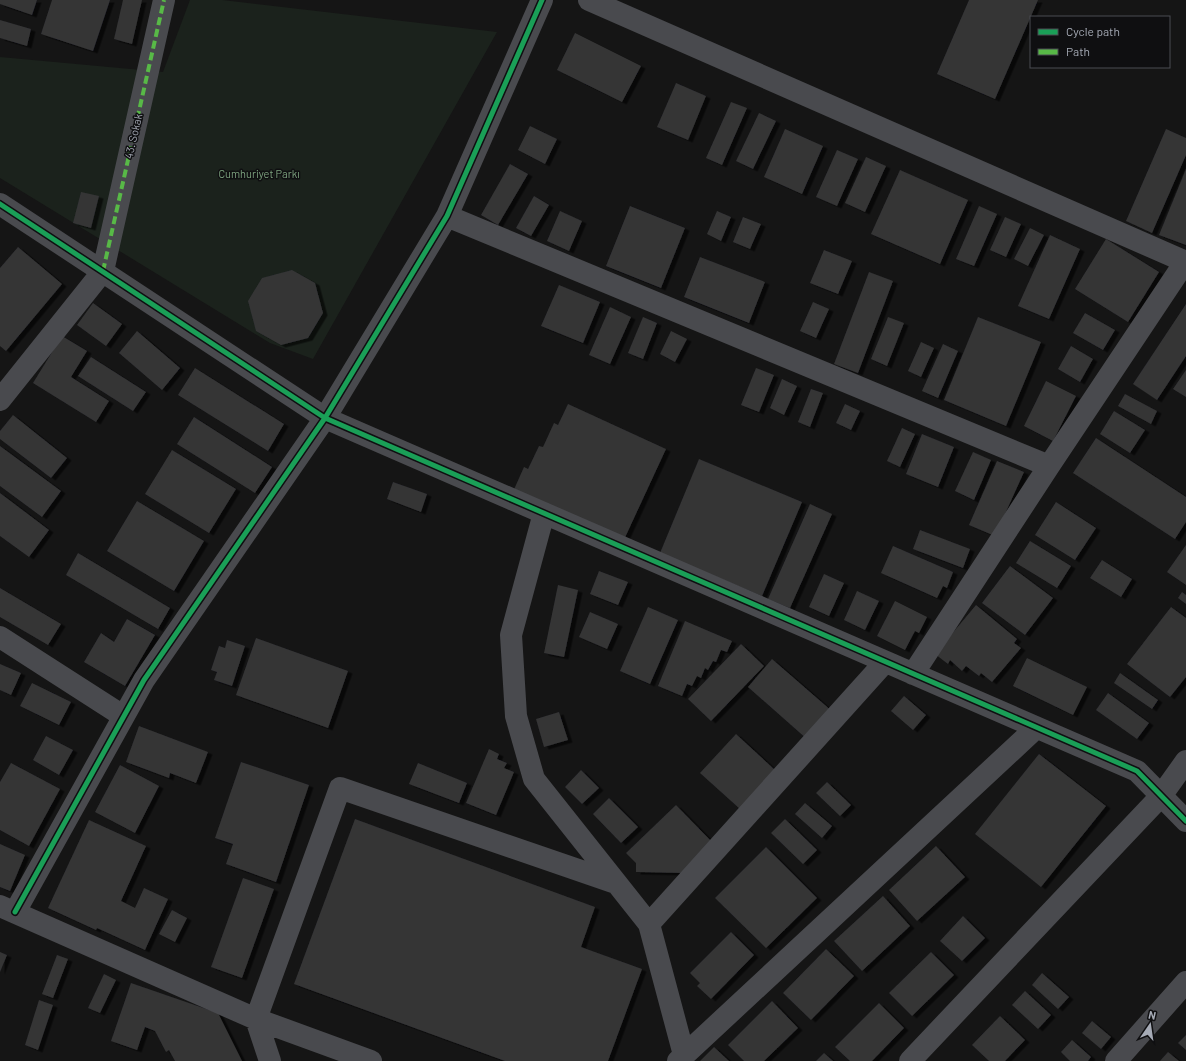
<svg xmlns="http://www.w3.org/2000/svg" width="1186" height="1061" viewBox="0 0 1186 1061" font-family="Barlow,sans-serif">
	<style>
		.green { fill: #1b221c }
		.building { fill: #343436; filter: url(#shadow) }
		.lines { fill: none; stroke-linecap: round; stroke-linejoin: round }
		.minor { stroke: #494a4e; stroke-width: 22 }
		.quiet { stroke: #58b947; stroke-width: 4; stroke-dasharray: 8 4; stroke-linecap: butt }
		.cycleway-casing { stroke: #0f0f11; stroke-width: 8 }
		.cycleway { stroke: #1a9f57; stroke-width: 5 }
		.labels { text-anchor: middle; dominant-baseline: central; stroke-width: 3; stroke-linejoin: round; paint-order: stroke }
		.street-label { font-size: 11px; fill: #a6abb6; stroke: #0f0f11 }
		.park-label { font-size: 11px; fill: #7da27f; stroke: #0f0f11 }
	</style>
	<defs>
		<filter id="shadow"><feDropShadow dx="4.5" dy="2.5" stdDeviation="0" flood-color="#0009"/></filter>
	</defs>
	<rect width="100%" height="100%" fill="#151515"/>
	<path class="green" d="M190,0h32l275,32 -184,327 -43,-16 -270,-165v-121l163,15z"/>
	<path class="building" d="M0,0h37l-5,15 -32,-11z
		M52,0h58l-17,51 -52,-17z
		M123,0h19l-10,44 -18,-5z
		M969,0h69l-43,99 -58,-25z
		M0,20l31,9 -4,17 -27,-8z
		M575,33l66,33 -19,36 -65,-32z
		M676,83l30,13 -18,44 -31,-13z
		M731,102l16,6 -25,57 -16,-7z
		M759,113l17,8 -23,48 -17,-8z
		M530,126l27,13 -12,25 -27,-14z
		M785,129l38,17 -21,48 -38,-17z
		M1166,129l20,9v17l-34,78 -26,-12z
		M837,150l21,9 -21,47 -21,-9z
		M866,157l20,9 -21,46 -20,-9z
		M510,164l18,10 -30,51 -17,-10z
		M1186,169v76l-27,-10z
		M900,170l68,30 -28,64 -69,-30z
		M81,192l18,4 -8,32 -18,-5z
		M534,196l15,9 -18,31 -15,-8z
		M630,206l55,22 -24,60 -55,-22z
		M979,206l18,8 -23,52 -18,-7z
		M560,211l22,10 -13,30 -22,-10z
		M717,211l14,6 -10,24 -14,-7z
		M743,217l18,7 -11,25 -17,-7z
		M1005,217l16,7 -15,33 -16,-7z
		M1030,228l14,7 -16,31 -14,-7z
		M1050,235l30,14 -31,70 -31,-13z
		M1106,239l53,33 -31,50 -53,-33z
		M18,247l44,37 -56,67 -6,-5v-78z
		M824,250l28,11 -14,33 -28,-11z
		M700,257l65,25 -16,41 -65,-26z
		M292,270l23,13 8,30 -15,25 -27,7 -25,-14 -8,-30 14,-23z
		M869,272l24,9 -35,92 -24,-9z
		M559,285l41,17 -17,41 -42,-17z
		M813,302l16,7 -13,29 -16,-7z
		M93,303l29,21 -16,22 -29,-21z
		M1186,304v52l-29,44 -24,-16z
		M610,307l21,10 -21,47 -21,-9z
		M1085,313l30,17 -12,20 -30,-17z
		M643,317l14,6 -14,36 -15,-6z
		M888,317l16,6 -17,43 -16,-7z
		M978,317l63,25 -35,84 -62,-26z
		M137,331l43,37 -18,22 -43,-37z
		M671,331l16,8 -12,23 -15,-8z
		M62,336l25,15 -16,26 38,24 -13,21 -63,-39z
		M921,342l13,6 -13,29 -13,-6z
		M943,344l15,7 -20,47 -16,-7z
		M1071,346l22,13 -13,23 -22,-13z
		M91,357l55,35 -13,19 -55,-35z
		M195,368l89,56 -16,27 -90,-56z
		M756,368l18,7 -15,37 -18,-7z
		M1186,370v27l-13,-8z
		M782,379l15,7 -13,29 -14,-7z
		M1046,381l30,15 -23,45 -29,-15z
		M811,389l12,4 -13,34 -12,-5z
		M1125,394l32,17 -6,13 -33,-18z
		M568,404l98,45 -44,95 -110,-50 12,-27 4,2 11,-23 4,1 11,-24 4,2z
		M845,404l15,7 -9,19 -15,-7z
		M1114,411l31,19 -15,23 -30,-19z
		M13,415l54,43 -16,20 -51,-39v-8z
		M194,417l78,50 -17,26 -78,-49z
		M902,428l13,6 -15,33 -13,-6z
		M922,434l32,13 -16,40 -32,-13z
		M1096,438l90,59v25l-11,17 -102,-66z
		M0,446l61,45 -19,26 -42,-31z
		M172,450l64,39 -27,44 -64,-39z
		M973,452l18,8 -17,40 -19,-9z
		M699,459l103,43 -40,94 -102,-43z
		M997,461l27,11 -29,64 -26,-11z
		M393,482l34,12 -6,18 -34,-13z
		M0,493l49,37 -20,27 -29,-21z
		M137,501l67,40 -30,50 -67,-40z
		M1056,502l40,26 -21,32 -40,-25z
		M810,504l22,10 -42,94 -22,-9z
		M920,530l50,19 -7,19 -50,-19z
		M1030,541l41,25 -14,22 -41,-25z
		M1186,545v40l-19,-13z
		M893,546l60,26 -6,16 -4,-2 -6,12 -56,-25z
		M78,553l92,55 -12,21 -92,-54z
		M1102,560l30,19 -11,18 -31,-19z
		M1010,566l43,32 -28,37 -43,-32z
		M599,571l29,11 -10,23 -28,-11z
		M824,574l20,9 -15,33 -20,-9z
		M558,585l20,5 -14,67 -20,-4z
		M0,588l61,36 -13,21 -48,-28z
		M857,591l22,10 -14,29 -21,-10z
		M1182,592l4,3v9l-8,-6z
		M895,601l32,16 -8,16 -4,-2 -10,19 -28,-14z
		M976,605l41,34 -3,4 7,5 -29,34 -11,-9 -2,3 -13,-10 -4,5 -12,-11 -2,4 -13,-10z
		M648,607l30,13 -28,64 -30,-13z
		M1171,607l15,11v59l-16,20 -43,-33z
		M590,612l28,12 -11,25 -28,-12z
		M127,619l28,16 -30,51 -41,-24 17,-29 13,9z
		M685,621l47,20 -5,11 -6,-2 -5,12 -3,-1 -5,9 -3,-2 -4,10 -4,-2 -5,10 -5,-2 -5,12 -24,-10z
		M256,638l92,33 -20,57 -92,-33z
		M227,640l18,6 -13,40 -18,-6 3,-8 -6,-2 8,-24 6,2z
		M741,644l23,22 -53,55 -23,-22z
		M1027,658l60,29 -14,28 -60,-29z
		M772,659l61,53 -25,28 -60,-53z
		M0,664l21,9 -10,22 -11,-5z
		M1120,673l38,27 -6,9 -38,-26z
		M32,683l39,19 -12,23 -39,-19z
		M1108,693l41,30 -12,16 -41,-29z
		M904,696l22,19 -13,15 -22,-19z
		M559,712l9,28 -24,7 -8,-28z
		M139,726l69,26 -12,31 -26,-10 -1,5 -43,-16z
		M736,734l39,36 -35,39 -40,-36z
		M46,736l27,14 -14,25 -26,-15z
		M489,749l10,5 -2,5 10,4 -3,5 10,4 -18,43 -30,-12z
		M1039,754l67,52 -65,81 -66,-53z
		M241,762l68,23 -33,97 -50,-18 7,-20 -18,-6z
		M11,763l49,26 -31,57 -29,-16v-48z
		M418,763l49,20 -8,20 -50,-19z
		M120,765l39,21 -24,47 -40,-21z
		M581,770l18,18 -17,16 -17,-17z
		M827,782l24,23 -11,11 -24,-23z
		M609,798l29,29 -17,16 -28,-29z
		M805,803l27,23 -10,12 -27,-24z
		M676,805l38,39 -30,29 -48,-1v-9l-10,-10z
		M355,819l240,88 -14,40 61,22 -34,92h-103l-211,-77z
		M785,819l32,31 -14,14 -32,-31z
		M89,820l57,26 -25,55 14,7 9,-20 24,11 -23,51 -48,-22 -1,2 -48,-22z
		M0,844l25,11 -15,36 -10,-4z
		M936,846l29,31 -48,44 -28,-31z
		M766,847l51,51 -51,50 -51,-50z
		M243,878l31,11 -32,89 -31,-11z
		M883,896l27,30 -48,45 -28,-30z
		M172,910l15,8 -12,24 -16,-8z
		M963,916l22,22 -23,23 -22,-20z
		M731,932l23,23 -43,44 -14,-13 3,-3 -10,-10z
		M826,949l28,27 -43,44 -28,-27z
		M0,952l7,3 -7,17z
		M931,952l23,23 -42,41 -23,-23z
		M57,955l11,4 -15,39 -11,-4z
		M1042,973l27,24 -11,12 -26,-24z
		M104,974l12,6 -16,33 -12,-5z
		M131,983l87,30 24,48h-67l-6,-11 -3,2 -11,-21 -10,-4 -8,23 -26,-9z
		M1025,991l26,24 -13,14 -26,-24z
		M39,1000l14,5 -15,45 -13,-5z
		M772,1001l26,27 -34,33h-20l-16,-16z
		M879,1003l25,25 -32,33h-22l-15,-14z
		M1000,1016l25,24 -20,21h-16l-17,-16z
		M1092,1021l19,16 -10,12 -19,-16z
		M1186,1035v15l-8,-7z
		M1072,1040l19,17 -3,4h-18l-9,-9z
		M714,1047l15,14h-29z
		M1168,1052l11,9h-19z
		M824,1053l9,8h-17z"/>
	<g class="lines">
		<path class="minor" d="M589,0l597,262
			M0,204l325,214 812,353 49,50
			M447,216l602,250
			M0,400l103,-129 61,-271
			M544,513l-33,122 5,81 18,63 115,145 35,131
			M0,637l123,79
			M913,674l136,-208 136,-204
			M0,906l256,113 115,42
			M15,912l129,-232 181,-262 122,-202 95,-216
			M649,924l236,-262
			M270,1061l-14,-42 84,-231 276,95
			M678,1061l358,-333
			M910,1061l251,-265 25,-35
			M1116,1061l70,-79"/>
		<path class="quiet" d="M103,271l61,-271"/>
		<defs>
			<path id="cycleway" d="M0,204l325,214 812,353 49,50
				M15,912l129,-232 181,-262 122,-202 95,-216"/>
		</defs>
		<use href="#cycleway" class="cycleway-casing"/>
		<use href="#cycleway" class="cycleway"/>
	</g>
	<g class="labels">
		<g class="street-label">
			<text transform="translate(133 136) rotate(-77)">43. Sokak</text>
		</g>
		<g class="park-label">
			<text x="259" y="173">Cumhuriyet Parkı</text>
		</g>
	</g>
	<rect x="1030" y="16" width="140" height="52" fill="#0f0f11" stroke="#4b4d53"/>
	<rect x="1038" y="29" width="20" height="6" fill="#1a9f57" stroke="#4b4d53"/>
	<text x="1066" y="36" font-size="12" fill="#a6abb6">Cycle path</text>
	<rect x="1038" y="49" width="20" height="6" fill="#58b947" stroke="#4b4d53"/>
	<text x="1066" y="56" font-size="12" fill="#a6abb6">Path</text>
	<g transform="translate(1150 1025) rotate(13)" stroke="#0f0f11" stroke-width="3" paint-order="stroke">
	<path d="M0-3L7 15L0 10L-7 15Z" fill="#a6abb6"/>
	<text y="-6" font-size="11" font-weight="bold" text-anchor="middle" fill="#a6abb6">N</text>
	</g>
</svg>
